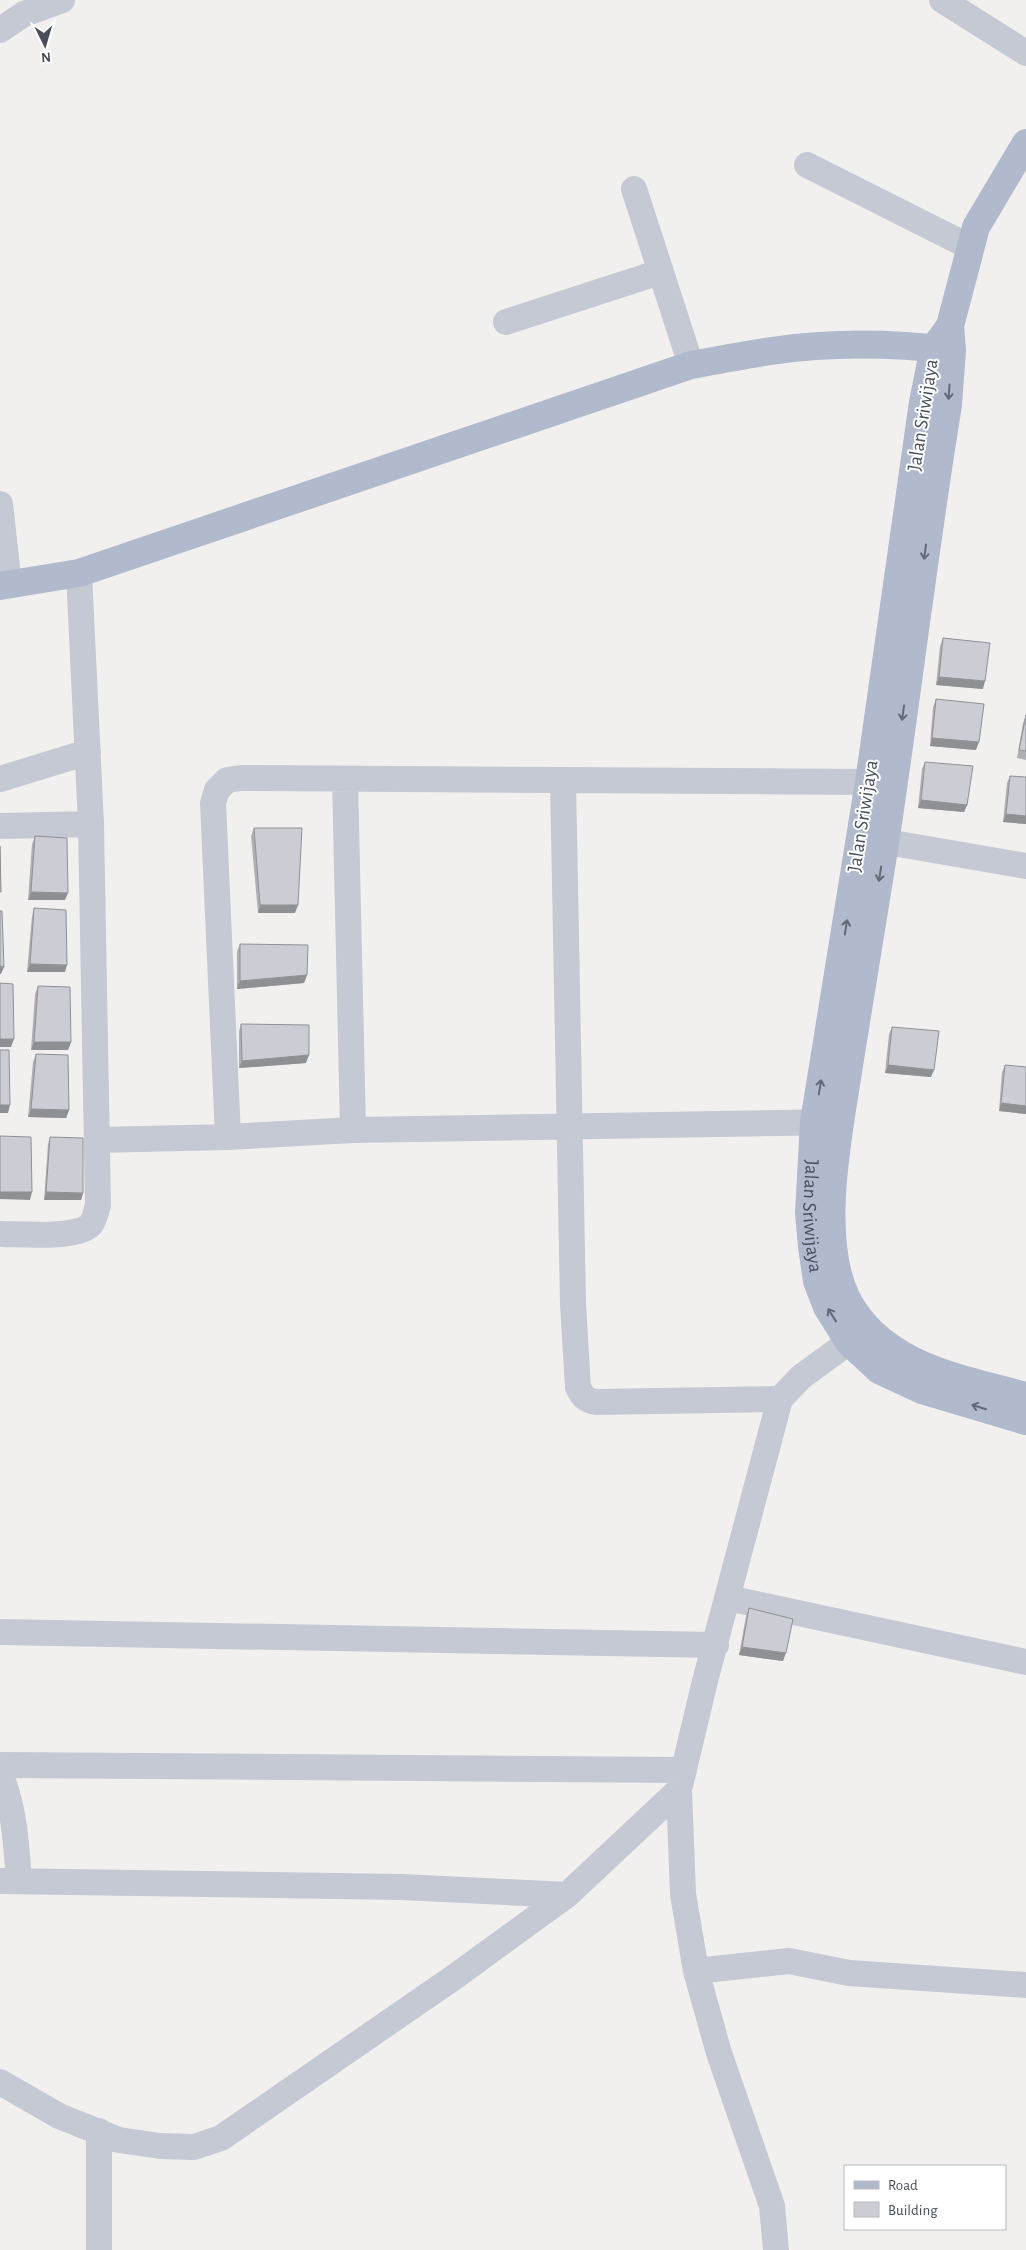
<svg xmlns="http://www.w3.org/2000/svg" width="1026" height="2250" viewBox="0 0 1026 2250" font-family="'Alegreya Sans',sans-serif">
	<style>
		.lines { fill: none; stroke-linecap: round; stroke-linejoin: round }
		.minor { stroke: #c4c9d3; stroke-width: 26 }
		.major { stroke: #b1b9cc; stroke-width: 28 }
		.wall { fill: #afb0b6 }
		.shaded-wall { fill: #8f9094 }
		.building { fill: #cccdd4; stroke: #8f9094 }
		.oneway { stroke: #626a77 }
		.labels { text-anchor: middle; dominant-baseline: central; stroke-width: 4; stroke-linejoin: round; paint-order: stroke }
		.street-label { font-size: 20px; fill: #484f5b; stroke: #fff }
	</style>
	<rect width="100%" height="100%" fill="#f2f0ef"/>
	<g class="lines">
		<path class="minor" d="M942,0l84,53
			M0,30l24,-16 38,-14
			M807,165l163,82
			M634,189l57,176
			M506,322l154,-50
			M0,504l9,81
			M0,779l88,-27
			M345,779l8,351
			M0,826l91,-2
			M864,838l162,28
			M228,1137l-15,-334 4,-13 10,-10 14,-2 322,2
			M97,1140l131,-3 125,-7 483,-8
			M0,1234c18,0 81,5 91,-10 4,-5 5,-13 7,-19l-7,-381 -12,-251
			M780,1399l-184,3c-11,-2 -14,-6 -18,-15l-5,-83 -10,-524 306,2
			M728,1598l298,64
			M0,1632l716,13
			M0,1765l684,5
			M0,1774c15,35 16,70 19,107
			M0,1881l402,6 165,8
			M696,1971l93,-10 60,12 177,12
			M0,2082l59,34 60,24 41,6 34,1 27,-9 232,-160 114,-83 112,-105
			M99,2131v119
			M776,2250l-4,-44 -53,-153 -23,-82 -13,-77 -4,-104 26,-109 75,-282 21,-22 48,-35"/>
		<g class="major">
			<path id="s1" d="M1026,143l-50,84 -26,99 -16,22 -11,54 -54,380 -55,340 -5,91 3,34 5,34 10,26 22,35 30,28 43,20 104,31"/>
			<path d="M950,326l2,24 -4,55c-24,146 -41,293 -63,438 -11,72 -24,144 -35,216 -10,68 -34,174 -4,238 34,69 114,81 180,99"/>
			<path d="M0,586l79,-13 612,-208c27,-5 53,-10 80,-14 59,-9 121,-8 180,-1"/>
		</g>
	</g>
	<path class="wall" d="M943,638l40,51 -47,-4 4,-39z
		M936,699l40,51 -46,-4 3,-39z
		M1026,715v45l-9,-2 6,-35z
		M925,762l42,43 -3,7 -46,-4 4,-39z
		M1010,776l16,1v47l-23,-2 4,-39z
		M254,828l41,85h-37l-7,-77z
		M35,836l30,64h-37l4,-56z
		M34,908l31,64h-38l5,-56z
		M240,944l67,31 -3,8 -67,6v-38z
		M38,986l33,56 -3,8h-37l4,-56z
		M241,1024l65,39 -67,5v-37z
		M892,1027l39,50 -46,-4 4,-39z
		M36,1054l33,56 -3,8 -38,-1 5,-55z
		M1005,1065l21,2v47l-27,-3 3,-39z
		M50,1137l33,56 -2,7h-37l4,-56z
		M749,1608l34,53 -44,-6 7,-39z"/>
	<path class="shaded-wall" d="M939,677l46,4 -2,8 -47,-4z
		M932,738l47,4 -3,8 -46,-4z
		M921,800l46,5 -3,7 -46,-4z
		M1006,814l20,2v8l-23,-2z
		M31,892l37,1 -3,7h-37z
		M260,905h38l-3,8h-37z
		M30,964l37,1 -2,7h-38z
		M0,966l4,1 -3,7h-1z
		M307,975l-3,8 -67,6 3,-8z
		M0,1039h14l-3,8h-11z
		M34,1042h37l-3,8h-37z
		M309,1055l-3,8 -67,5 3,-7z
		M888,1065l46,5 -3,7 -46,-4z
		M1001,1103l25,3v8l-27,-3z
		M0,1105h10l-2,8h-8z
		M31,1109l38,1 -3,8 -38,-1z
		M0,1192h32l-2,8 -30,-1z
		M46,1192l37,1 -2,7h-37z
		M742,1647l44,6 -3,8 -44,-6z"/>
	<path class="building" d="M943,638l47,5 -5,38 -46,-4z
		M936,699l48,5 -5,38 -47,-4z
		M1026,715v36l-7,-1z
		M925,762l48,4 -6,39 -46,-5z
		M1010,776l16,1v39l-20,-2z
		M254,828h48l-4,77h-38z
		M35,836l32,2 1,55 -37,-1z
		M0,846l1,46h-1z
		M34,908l32,2 1,55 -37,-1z
		M0,911h2l2,56 -4,-1z
		M240,944l68,1 -1,30 -67,6z
		M0,983l13,1 1,55h-14z
		M38,986l32,1 1,55h-37z
		M241,1024l68,1v30l-67,6z
		M892,1027l47,4 -5,39 -46,-5z
		M0,1050h9l1,55h-10z
		M36,1054l32,1 1,55 -38,-1z
		M1005,1065l21,2v39l-25,-3z
		M0,1136l31,1 1,55h-32z
		M50,1137l33,1v55l-37,-1z
		M749,1608l44,11 -7,34 -44,-6z"/>
	<defs><path id="oneway-shaft" d="M-6 0H5M1.5-3L5.5 0L1.5 3" fill="none" stroke-width="1.6" stroke-linecap="round" stroke-linejoin="round" transform="scale(1.25)"/></defs>
	<g class="oneway">
		<use href="#oneway-shaft" transform="translate(949 392) rotate(94)"/>
		<use href="#oneway-shaft" transform="translate(925 552) rotate(98)"/>
		<use href="#oneway-shaft" transform="translate(903 713) rotate(98)"/>
		<use href="#oneway-shaft" transform="translate(880 874) rotate(99)"/>
		<use href="#oneway-shaft" transform="translate(846 927) rotate(-81)"/>
		<use href="#oneway-shaft" transform="translate(820 1087) rotate(-81)"/>
		<use href="#oneway-shaft" transform="translate(832 1315) rotate(-122)"/>
		<use href="#oneway-shaft" transform="translate(979 1407) rotate(-163)"/>
	</g>
	<g class="labels">
		<g class="street-label">
			<text transform="translate(923 415) rotate(-81)">Jalan Sriwijaya</text>
			<text transform="translate(863 816) rotate(-81)">Jalan Sriwijaya</text>
			<text stroke="none"><textPath href="#s1" startOffset="1105">Jalan Sriwijaya</textPath></text>
		</g>
	</g>
	<rect x="844" y="2165" width="162" height="65" fill="#ffffff" stroke="#b6b9bd"/>
	<rect x="854" y="2181" width="25" height="8" fill="#b1b9cc" stroke="#b6b9bd"/>
	<text x="888" y="2190" font-size="15" fill="#484f5b">Road</text>
	<rect x="854" y="2202" width="25" height="15" fill="#cccdd4" stroke="#b6b9bd"/>
	<text x="888" y="2215" font-size="15" fill="#484f5b">Building</text>
	<g transform="translate(45 45) rotate(175)" stroke="#ffffff" stroke-width="4" paint-order="stroke">
	<path d="M0-4L9 19L0 12L-9 19Z" fill="#484f5b"/>
	<text y="-8" font-size="14" font-weight="bold" text-anchor="middle" fill="#484f5b">N</text>
	</g>
</svg>
